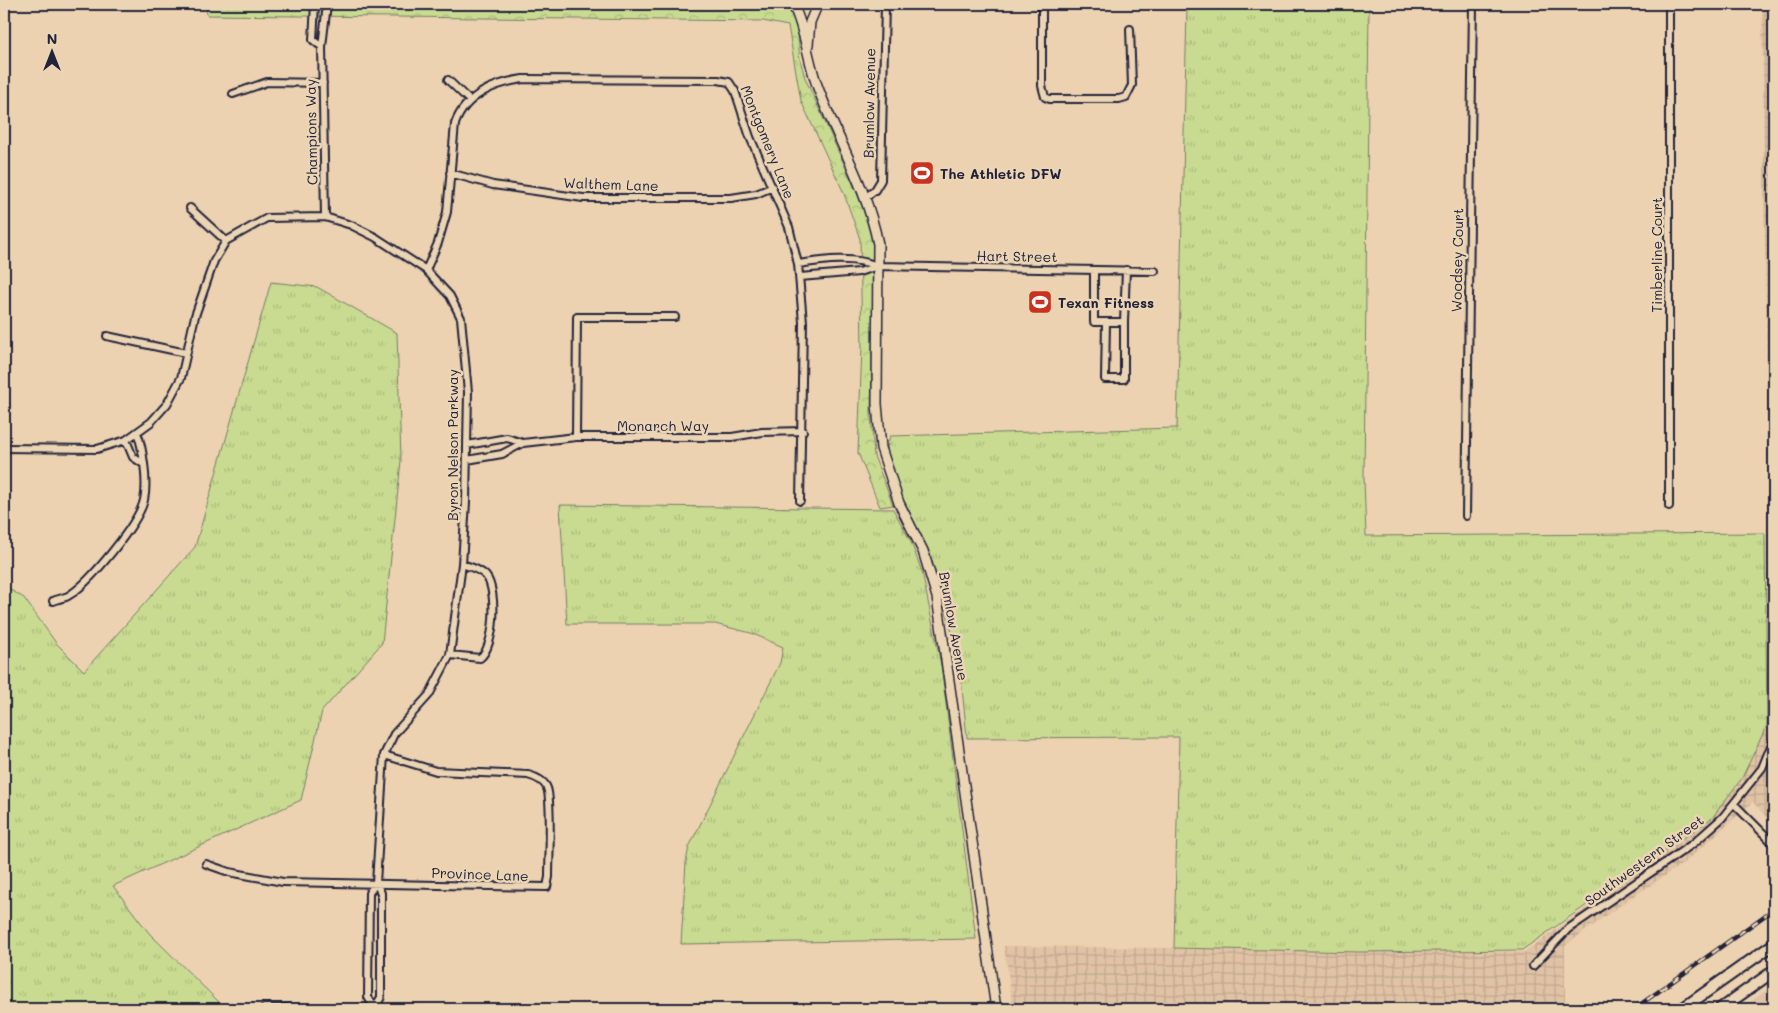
<svg xmlns="http://www.w3.org/2000/svg" width="1778" height="1013" viewBox="0 0 1778 1013" font-family="Mali,sans-serif">
	<style>
		.built { fill: #e0c3a5 }
		.industrial { fill: url(#industrial-grid) }
		.grass { fill: url(#grass-tufts); stroke: #757e66 }
		.park { fill: url(#park-crowns); stroke: #757e66 }
		.lines { fill: none; stroke-linecap: round; stroke-linejoin: round }
		.minor-casing { stroke: #22223b; stroke-width: 10 }
		.secondary-casing { stroke: #22223b; stroke-width: 12 }
		.primary-casing { stroke: #22223b; stroke-width: 14 }
		.minor { stroke: #ebd5b4; stroke-width: 6 }
		.secondary { stroke: #ebd5b4; stroke-width: 9 }
		.primary { stroke: #ebd5b4; stroke-width: 10 }
		.rail-casing { stroke: #22223b; stroke-width: 4.5 }
		.rail { stroke: #ebd5b4; stroke-width: 2.5; stroke-dasharray: 8; stroke-linecap: butt }
		.labels { text-anchor: middle; dominant-baseline: central; stroke-width: 5; stroke-linejoin: round; paint-order: stroke }
		.street-label { font-size: 14px; fill: #22223b; stroke: #ebd5b4 }
		.poi-label { font-size: 14px; font-weight: bold; fill: #22223b; stroke: #ebd5b4; text-anchor: start }
	</style>
	<defs>
		<pattern id="industrial-grid" width="8" height="8" patternUnits="userSpaceOnUse" patternTransform="scale(1.25)"><rect width="8" height="8" fill="#e0c3a5"/><path d="M0 4h8M4 0v8" fill="none" stroke="#c0a78f"/></pattern>
		<pattern id="grass-tufts" width="24" height="20" patternUnits="userSpaceOnUse" patternTransform="scale(1.25)"><rect width="24" height="20" fill="#c8db90"/><path d="M3 7l-1-3M5 7V3M7 7l1-3M15 17l-1-3M17 17v-4M19 17l1-3" fill="none" stroke="#acbc7d"/></pattern>
		<pattern id="park-crowns" width="20" height="18" patternUnits="userSpaceOnUse" patternTransform="scale(1.25)"><rect width="20" height="18" fill="#c8db90"/><path d="M2 6a3 3 0 1 1 6 0M12 15a3 3 0 1 1 6 0" fill="none" stroke="#acbc7d"/></pattern>
	</defs>
	<rect width="100%" height="100%" fill="#ecd2b0"/>
	<filter id="ink" filterUnits="userSpaceOnUse"><feTurbulence type="fractalNoise" baseFrequency=".02" numOctaves="2"/><feDisplacementMap in="SourceGraphic" scale="10" xChannelSelector="R" yChannelSelector="G"/><feConvolveMatrix kernelMatrix="1 2 1 2 8 2 1 2 1" color-interpolation-filters="sRGB"/></filter>
	<g filter="url(#ink)">
		<path class="built" d="M1774,985v24h-34z"/>
		<path class="industrial" d="M1762,9h12v817l-21,-24 -69,61 -62,41 -57,42v63h-552l-9,-63 521,6 187,-134 30,-40 25,-53v-337z"/>
		<path class="grass" d="M1369,5l-5,474 2,57 399,-3 2,192 -25,53 -30,40 -190,132 -162,2 -186,-4 5,-211 -212,1 -8,-80 -29,-105 -34,-68 -9,-37 3,-12 287,-8 10,-419z
			M271,282l46,5 80,46 4,128 -19,182 -60,68 -21,89 -188,86 36,47 77,76h-222v-423l20,12 32,45 28,28 111,-124z
			M560,505l333,4 18,33 11,30 19,93 35,274 -295,5 5,-82 3,-15 91,-184 3,-16 -32,-14 -36,-9h-148z"/>
		<path class="park" d="M4,4h779c19,13 14,34 17,55 1,6 4,13 5,19l62,137 7,28 -3,171 3,42 19,49 -13,2 -22,-54 4,-106 -2,-108 -17,-48 -42,-90 -13,-75 -25,-5 -556,-6 -1,-9z"/>
		<g class="lines">
			<defs>
				<path id="minor" d="M315,4l-2,36 9,7
					M1042,4v82l3,11 5,2h69l7,-2 6,-12 -2,-56
					M448,80l22,21
					M233,94l34,-12 56,1
					M450,173l43,12 90,13h148l25,-4 17,-7
					M866,197l9,-7 6,-10 4,-176
					M190,208l36,33
					M325,217l-3,-170 5,-43
					M798,264c27,-4 54,-8 80,2l277,5
					M426,270l12,-27 9,-31 8,-88c10,-29 40,-41 68,-45l195,1 11,2 6,9 15,46 39,90 9,37 5,58 -3,179
					M1094,270v52h30l2,-52
					M800,277l59,-5 19,-6
					M1106,322l-1,57h19v-57
					M107,336l79,17
					M576,437l1,-120h98
					M126,440l7,17 9,6
					M467,445l40,-7 16,5
					M4,448l93,1 29,-9 25,-18 16,-18 14,-26 14,-62 19,-55 12,-20 41,-23 58,-1 26,8 24,12 51,33 24,26 11,22 7,74 -2,110 -4,62 -12,91 -21,40 -35,39 -10,21 -8,128 -7,10 -1,104 7,12
					M467,460l35,-6 21,-11 53,-6h156l30,-5 41,-1
					M1669,506v-502
					M1466,516l7,-512
					M53,601c5,-2 11,-3 15,-5 21,-12 71,-73 76,-96 4,-17 -1,-52 -7,-68
					M450,655l30,3c15,-11 18,-67 6,-82 -6,-7 -16,-9 -24,-12
					M1734,804l40,40
					M206,864l23,8 54,10 264,5 2,-10c0,-18 3,-76 -2,-89 -3,-8 -12,-11 -19,-13l-92,-4 -52,-16
					M1533,966l35,-37 126,-86 28,-25 40,-50 12,-29
					M264,1008l158,1
					M375,1008l6,-11v-104l-5,-10"/>
				<path id="secondary" d="M794,7c12,25 14,55 24,81 20,53 49,100 60,156l-1,160 4,44 18,55 24,48 14,46 59,412
					M808,45l2,-23 6,-14"/>
				<path id="primary" d="M1682,1009l92,-65
					M1720,1009l54,-38"/>
			</defs>
			<use href="#minor" class="minor-casing"/>
			<use href="#secondary" class="secondary-casing"/>
			<use href="#primary" class="primary-casing"/>
			<use href="#minor" class="minor"/>
			<use href="#secondary" class="secondary"/>
			<use href="#primary" class="primary"/>
			<defs>
				<path id="rail" d="M1634,1009l140,-100"/>
			</defs>
			<use href="#rail" class="rail-casing"/>
			<use href="#rail" class="rail"/>
		</g>
	</g>
	<defs>
		<symbol id="stadium-square" viewBox="-11 -11 22 22"><rect x="-9" y="-9" width="18" height="18" rx="4" fill="#c8321e" stroke="#ebd5b4"/><path d="M0-5a6.5 5 0 1 0 0 10a6.5 5 0 1 0 0-10ZM-3.5-1.8h7v3.6h-7Z" fill="#fff"/></symbol>
	</defs>
	<g fill-rule="evenodd">
		<use href="#stadium-square" x="908" y="159" width="28" height="28"/>
		<use href="#stadium-square" x="1026" y="288" width="28" height="28"/>
	</g>
	<g class="labels">
		<g class="street-label">
			<text transform="translate(869 103) rotate(-89)">Brumlow Avenue</text>
			<text transform="translate(311 132) rotate(-91)">Champions Way</text>
			<text transform="translate(768 142) rotate(68)">Montgomery Lane</text>
			<text transform="translate(611 184) rotate(2)">Walthem Lane</text>
			<text transform="translate(1656 255) rotate(-90)">Timberline Court</text>
			<text transform="translate(1017 256) rotate(1)">Hart Street</text>
			<text transform="translate(1457 260) rotate(-89)">Woodsey Court</text>
			<text x="663" y="425">Monarch Way</text>
			<text transform="translate(452 445) rotate(-90)">Byron Nelson Parkway</text>
			<text transform="translate(954 626) rotate(80)">Brumlow Avenue</text>
			<text transform="translate(1644 860) rotate(-36)">Southwestern Street</text>
			<text transform="translate(480 874) rotate(2)">Province Lane</text>
		</g>
		<g class="poi-label">
			<text x="940" y="173">The Athletic DFW</text>
			<text x="1058" y="302">Texan Fitness</text>
		</g>
	</g>
	<rect width="1778" height="1013" fill="none" stroke="#ebd5b4" stroke-width="20"/>
	<rect x="10" y="10" width="1758" height="993" fill="none" stroke="#22223b" stroke-width="2" filter="url(#ink)"/>
	<g transform="translate(52 52)" stroke="#ebd5b4" stroke-width="4" paint-order="stroke">
	<path d="M0-4L9 19L0 12L-9 19Z" fill="#22223b"/>
	<text y="-8" font-size="14" font-weight="bold" text-anchor="middle" fill="#22223b">N</text>
	</g>
</svg>
